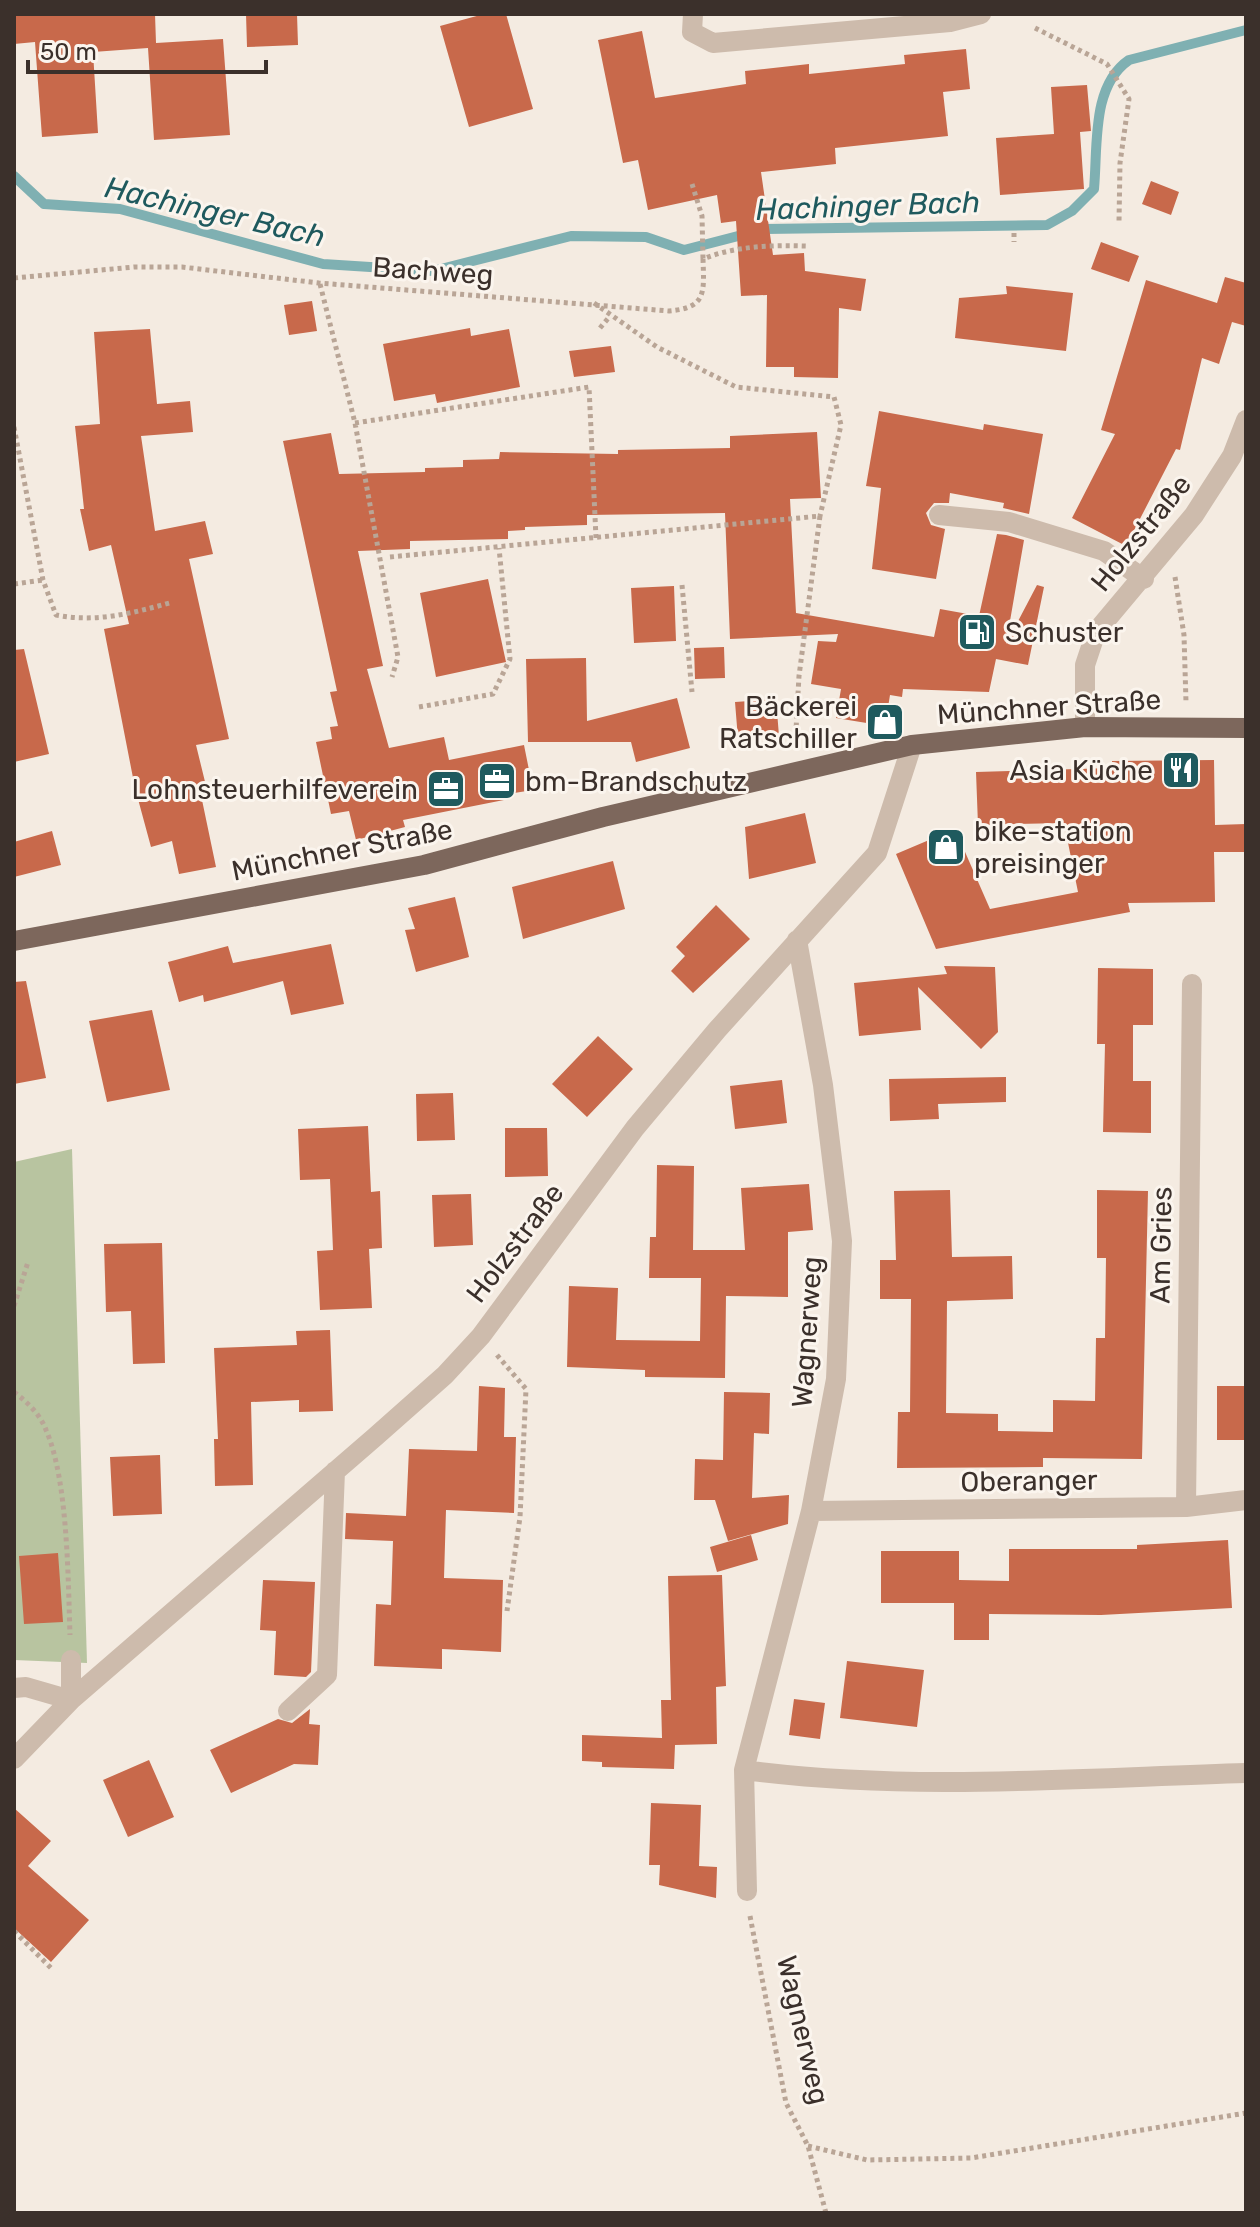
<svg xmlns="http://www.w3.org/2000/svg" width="1260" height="2227" viewBox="0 0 1260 2227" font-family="Rubik,sans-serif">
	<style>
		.green { fill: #b8c4a0 }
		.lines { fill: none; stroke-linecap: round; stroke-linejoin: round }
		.stream { stroke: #7fb0b2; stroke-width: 10 }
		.building { fill: #c8694b }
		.path { stroke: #b9a596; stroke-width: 5; stroke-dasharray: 4 4; stroke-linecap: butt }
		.minor { stroke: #cdbbac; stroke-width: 20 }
		.major { stroke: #7d675c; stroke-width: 20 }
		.labels { text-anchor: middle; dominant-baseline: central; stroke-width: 6; stroke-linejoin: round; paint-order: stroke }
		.street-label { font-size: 28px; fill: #3b302b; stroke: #fbf5ee }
		.poi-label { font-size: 28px; fill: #3b302b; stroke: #fbf5ee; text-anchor: start }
		.water-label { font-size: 30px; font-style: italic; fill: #1f5a5e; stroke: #fbf5ee }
	</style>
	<rect width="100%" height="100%" fill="#f4ebe1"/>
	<path class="green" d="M72,1149l15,514 -73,-3v-498z"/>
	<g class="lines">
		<path class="stream" d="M14,176l30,28 76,5 203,55 110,7 138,-35 75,1 38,13 81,-21 282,-4 25,-14 22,-22c4,-43 -3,-103 35,-129l117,-30"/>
	</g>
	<path class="building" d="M14,14h141l1,29 67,-4 7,96 -76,5 -6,-92 -55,4 5,81 -56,4 -7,-95 -21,2z
		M246,14h51l1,31 -51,2z
		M484,14h22l27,95 -64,18 -29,-101z
		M642,31l13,67 91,-14 -1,-13 64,-7v10l96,-10 -1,-9 62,-6 4,40 -27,3 5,44 -113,12 1,16 -75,8 12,83 31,-2 1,18 61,8 -5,32 -22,-3 -1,70 -44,-1v-10h-28l1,-72 -26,1 -5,-75 -15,2 -4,-28 -69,15 -10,-50 -15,3 -25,-123z
		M1087,85l4,46 -11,1 4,57 -84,6 -4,-57 58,-4 -3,-47z
		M1151,181l28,11 -8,23 -29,-11z
		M1101,242l38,14 -10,26 -38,-13z
		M1225,277l21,6v43l-14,-4 -13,42 -17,-6 -22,92 -4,-1 -50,97 -54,-28 43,-84 -14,-4 45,-150 71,23z
		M1006,286l67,7 -7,58 -111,-13 4,-40 48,-4z
		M312,301l5,30 -28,4 -5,-30z
		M470,328l1,8 38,-7 11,58 -83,16 -2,-9 -41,7 -11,-57z
		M150,329l7,75 33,-3 3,31 -52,4 14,95 50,-10 8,33 -24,5 40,180 -33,6 13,53 -7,2 14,67 -37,7 -7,-33 -21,6 -16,-59 -31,-159 25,-5 -18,-79 -22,6 -9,-42h4l-9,-83 25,-2 -6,-92z
		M611,346l4,26 -41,5 -5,-26z
		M879,411l104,19 1,-6 59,10 -14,80 -26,-6 1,-5 -54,-10 -1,10h-15l-8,10 5,12 14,4 -9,50 -64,-10 9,-81 -15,-2z
		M817,432l4,66 -31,1 6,114 138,24 6,-28 39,7 18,-82 9,1 18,5 -18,104 31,-59 7,2 -16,78 -32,-6 -7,33 -86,-3 -1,8 -12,-2 -5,31 -49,-8 5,-29 -30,-5 7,-43 18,1 2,-8 -108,5 -5,-126 -138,2v10l-62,2v3l-17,1v8l-98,2v8l-52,2 25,115 -16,3 22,79 55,-11 5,23 75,-15 9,45 -25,4 1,5 -106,21 2,7 -49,13 -7,-29 -18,3 -15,-72 16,-3 -2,-12 8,-1 -8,-34 7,-1 -54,-250 48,-8 8,41 86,-2v-4l38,-1v-7l36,-1 1,-7 118,2v-4l112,-2v-12z
		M488,579l18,83 -70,15 -16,-84z
		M674,586l2,55 -42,2 -3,-55z
		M724,647l1,31 -30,1 -1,-31z
		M24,649l25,105 -35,8v-112z
		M586,658l1,63 90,-23 13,50 -54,14 -5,-20h-103l-2,-83z
		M776,699l3,37 -41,3 -3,-37z
		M1214,760l1,65 31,-1v28h-32l1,50 -87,1 2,9 -194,37 -40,-95 59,-25 35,80 88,-17 -14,-69 -86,2 -2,-53 136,-4v-7z
		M805,813l11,50 -67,16 -4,-52z
		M52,831l9,34 -47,12v-35z
		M613,861l12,48 -102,30 -11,-52z
		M455,897l14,60 -53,15 -11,-42 10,-1 -7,-21z
		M716,905l34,34 -57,54 -22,-22 14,-15 -9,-9z
		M331,944l13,60 -53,11 -8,-34 -79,21 -1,-7 -24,7 -11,-40 60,-16 5,17z
		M944,966l51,1 3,65 -17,17 -63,-62 3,43 -62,6 -5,-53 93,-9z
		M1098,968l55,1v56h-20v56h18v52l-48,-1 2,-88h-8z
		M26,981l20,97 -32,6v-102z
		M152,1010l18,80 -63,12 -18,-81z
		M598,1036l35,33 -46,48 -35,-33z
		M1006,1077v25l-68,2 1,15 -49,2 -1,-42z
		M782,1080l5,43 -52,6 -5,-43z
		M453,1093l2,47 -38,1 -1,-47z
		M368,1126l3,66 9,-1 2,57 -13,1 3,59 -52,2 -3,-59 16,-1 -3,-71 -30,1 -2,-51z
		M505,1128h42l1,48 -43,1z
		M657,1165l37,1 -1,84h52l-4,-62 68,-4 4,46 -25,2v65l-62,-1 -1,82 -80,-1v-7l-78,-3 2,-81 49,2 -2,52 84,1 1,-63h-52l1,-41h6z
		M950,1190l2,67 60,-1 1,43 -66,2 -1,112 52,1v17l55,1v-32l42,1 1,-63h9l1,-80h-9v-68l51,1 -6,268 -99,-1v9l-146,1 1,-56h12l1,-113h-31v-39h16l-2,-69z
		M471,1194l2,51 -39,2 -2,-52z
		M162,1243l3,120 -32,1 -2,-53 -25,1 -2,-68z
		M330,1330l3,81 -34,1v-12l-48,2 2,83 -38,1 -1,-47h4l-4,-91 83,-3 -1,-14z
		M479,1386l26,2 -1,49h12l-2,76 -68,-3 -2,68 59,2 -2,72 -59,-3v20l-68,-3 2,-62 15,1 2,-64 -48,-2 1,-26 60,3 3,-67 68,2z
		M1217,1386h29v54h-29z
		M724,1392l46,1 -1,41 -15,-1 -2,65 37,-3 -1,29 -60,17 -13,-41h-21l1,-41 28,1z
		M160,1455l2,59 -49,2 -3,-59z
		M751,1535l7,25 -41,12 -7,-25z
		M1228,1540l4,68 -131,7 -112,-1v26h-35v-37h-73v-52h78v29l50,1v-32h128v-4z
		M58,1553l5,69 -39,2 -5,-68z
		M722,1575l4,111 -10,1 1,57 -42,1 -1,24 -72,-2v-5l-20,-1v-26l80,3 -1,-38h10l-3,-124z
		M263,1580l52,2 -4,90 -5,5 -32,-2 2,-44 -16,-1z
		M847,1661l77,9 -7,57 -77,-9z
		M794,1699l31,4 -5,36 -31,-4z
		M310,1709l-1,15 11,1 -2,40 -24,-1 -63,29 -21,-43 68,-31 14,4z
		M149,1760l25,57 -46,20 -25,-57z
		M651,1803l50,2 -2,61 18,1 -1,31 -57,-13 1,-20h-11z
		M14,1808l37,33 -23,25 61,54 -38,42 -37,-34z"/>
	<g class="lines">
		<path class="path" d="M1035,28l72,36 22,35 -9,64 -1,59
			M692,184l10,32 1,43
			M1014,233v9
			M14,278l120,-11h48l137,16 350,28c38,-3 35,-19 34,-52 32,-13 68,-14 103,-13
			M320,284l35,139 43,234 -6,20
			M594,303l63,44 79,40 98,10 7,28 -21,91
			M600,328l10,-12
			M355,423l234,-36 7,151
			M14,427l29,153 13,35c41,8 77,-2 117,-13
			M390,557l430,-41 -21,160 -4,72
			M1175,577l9,58 2,67
			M14,584l29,-4
			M682,585l10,107
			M419,707l74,-13 17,-35 -11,-111
			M14,1306l14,-44
			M497,1355l29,34 -6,128 -13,94
			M14,1392c13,10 26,22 32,38 22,50 22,149 24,205
			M750,1916l36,187 22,43 18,67
			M14,1931l38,38
			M808,2146l59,14 104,-2 275,-45"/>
		<path class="minor" d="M693,14l-1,18 21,11 237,-21 31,-8
			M939,515l70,7 95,29 40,28
			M1085,727v-62l11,-33 98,-117 38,-59 14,-36
			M1186,1507l6,-523
			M811,1511l375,-4 60,-7
			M14,1688l12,-1 45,13
			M71,1700v-40
			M288,1711l39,-36 8,-204
			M14,1759l57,-59 304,-263 70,-62 36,-39 154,-208 82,-98 160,-177 35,-108
			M744,1770c167,22 334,8 502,3
			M747,1891l-3,-121 67,-259 25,-132 6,-138 -19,-156 -26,-145"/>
		<path class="major" d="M14,941l410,-76 179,-48 309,-72 173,-18 161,1"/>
	</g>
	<defs>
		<symbol id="fuel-square" viewBox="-11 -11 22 22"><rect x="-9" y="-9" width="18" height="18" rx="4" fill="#1f5a5e" stroke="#fbf5ee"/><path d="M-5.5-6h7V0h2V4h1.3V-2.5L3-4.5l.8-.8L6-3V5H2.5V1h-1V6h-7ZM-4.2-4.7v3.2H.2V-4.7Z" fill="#fff"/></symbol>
		<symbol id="shop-square" viewBox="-11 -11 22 22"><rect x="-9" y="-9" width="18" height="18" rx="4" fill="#1f5a5e" stroke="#fbf5ee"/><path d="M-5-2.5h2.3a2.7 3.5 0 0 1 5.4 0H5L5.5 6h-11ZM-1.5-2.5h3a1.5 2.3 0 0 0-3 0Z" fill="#fff"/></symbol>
		<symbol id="restaurant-square" viewBox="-11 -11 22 22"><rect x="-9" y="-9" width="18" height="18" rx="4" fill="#1f5a5e" stroke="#fbf5ee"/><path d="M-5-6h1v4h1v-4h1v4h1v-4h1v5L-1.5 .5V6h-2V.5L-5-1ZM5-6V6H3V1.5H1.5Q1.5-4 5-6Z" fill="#fff"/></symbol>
		<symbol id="office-square" viewBox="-11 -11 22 22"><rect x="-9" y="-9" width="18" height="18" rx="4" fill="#1f5a5e" stroke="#fbf5ee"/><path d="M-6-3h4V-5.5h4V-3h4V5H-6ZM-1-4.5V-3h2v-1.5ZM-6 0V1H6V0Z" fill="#fff"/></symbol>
	</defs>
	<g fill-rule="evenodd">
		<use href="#fuel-square" x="955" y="610" width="44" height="44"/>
		<use href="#shop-square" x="863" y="700" width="44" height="44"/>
		<use href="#restaurant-square" x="1159" y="748" width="44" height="44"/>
		<use href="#office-square" x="475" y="759" width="44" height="44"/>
		<use href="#office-square" x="424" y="767" width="44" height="44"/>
		<use href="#shop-square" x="924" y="825" width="44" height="44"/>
	</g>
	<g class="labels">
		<g class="street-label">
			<text transform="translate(433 271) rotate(4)">Bachweg</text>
			<text transform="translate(1141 533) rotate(-51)">Holzstraße</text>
			<text transform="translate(1049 707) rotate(-4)">Münchner Straße</text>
			<text transform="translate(342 850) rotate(-11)">Münchner Straße</text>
			<text transform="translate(515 1243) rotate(-53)">Holzstraße</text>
			<text transform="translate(1161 1245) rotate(-89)">Am Gries</text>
			<text transform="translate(807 1332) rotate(-86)">Wagnerweg</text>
			<text transform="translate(1029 1481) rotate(-1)">Oberanger</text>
			<text transform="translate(803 2030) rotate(77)">Wagnerweg</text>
		</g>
		<g class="poi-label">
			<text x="1005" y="632">Schuster</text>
			<text x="857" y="706" text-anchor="end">Bäckerei<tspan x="857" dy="32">Ratschiller</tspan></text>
			<text x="1153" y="770" text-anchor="end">Asia Küche</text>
			<text x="525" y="781">bm-Brandschutz</text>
			<text x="418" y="789" text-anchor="end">Lohnsteuerhilfeverein</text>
			<text x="974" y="831">bike-station<tspan x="974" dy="32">preisinger</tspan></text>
		</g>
		<g class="water-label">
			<text transform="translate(868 206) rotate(-2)">Hachinger Bach</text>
			<text transform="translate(215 212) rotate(13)">Hachinger Bach</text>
		</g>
	</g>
	<rect width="1260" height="2227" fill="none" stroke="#3b302b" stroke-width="32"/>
	<path d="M28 60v12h238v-12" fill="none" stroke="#3b302b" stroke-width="4"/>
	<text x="40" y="60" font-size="24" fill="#3b302b" stroke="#fbf5ee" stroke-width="6" paint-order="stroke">50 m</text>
</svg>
